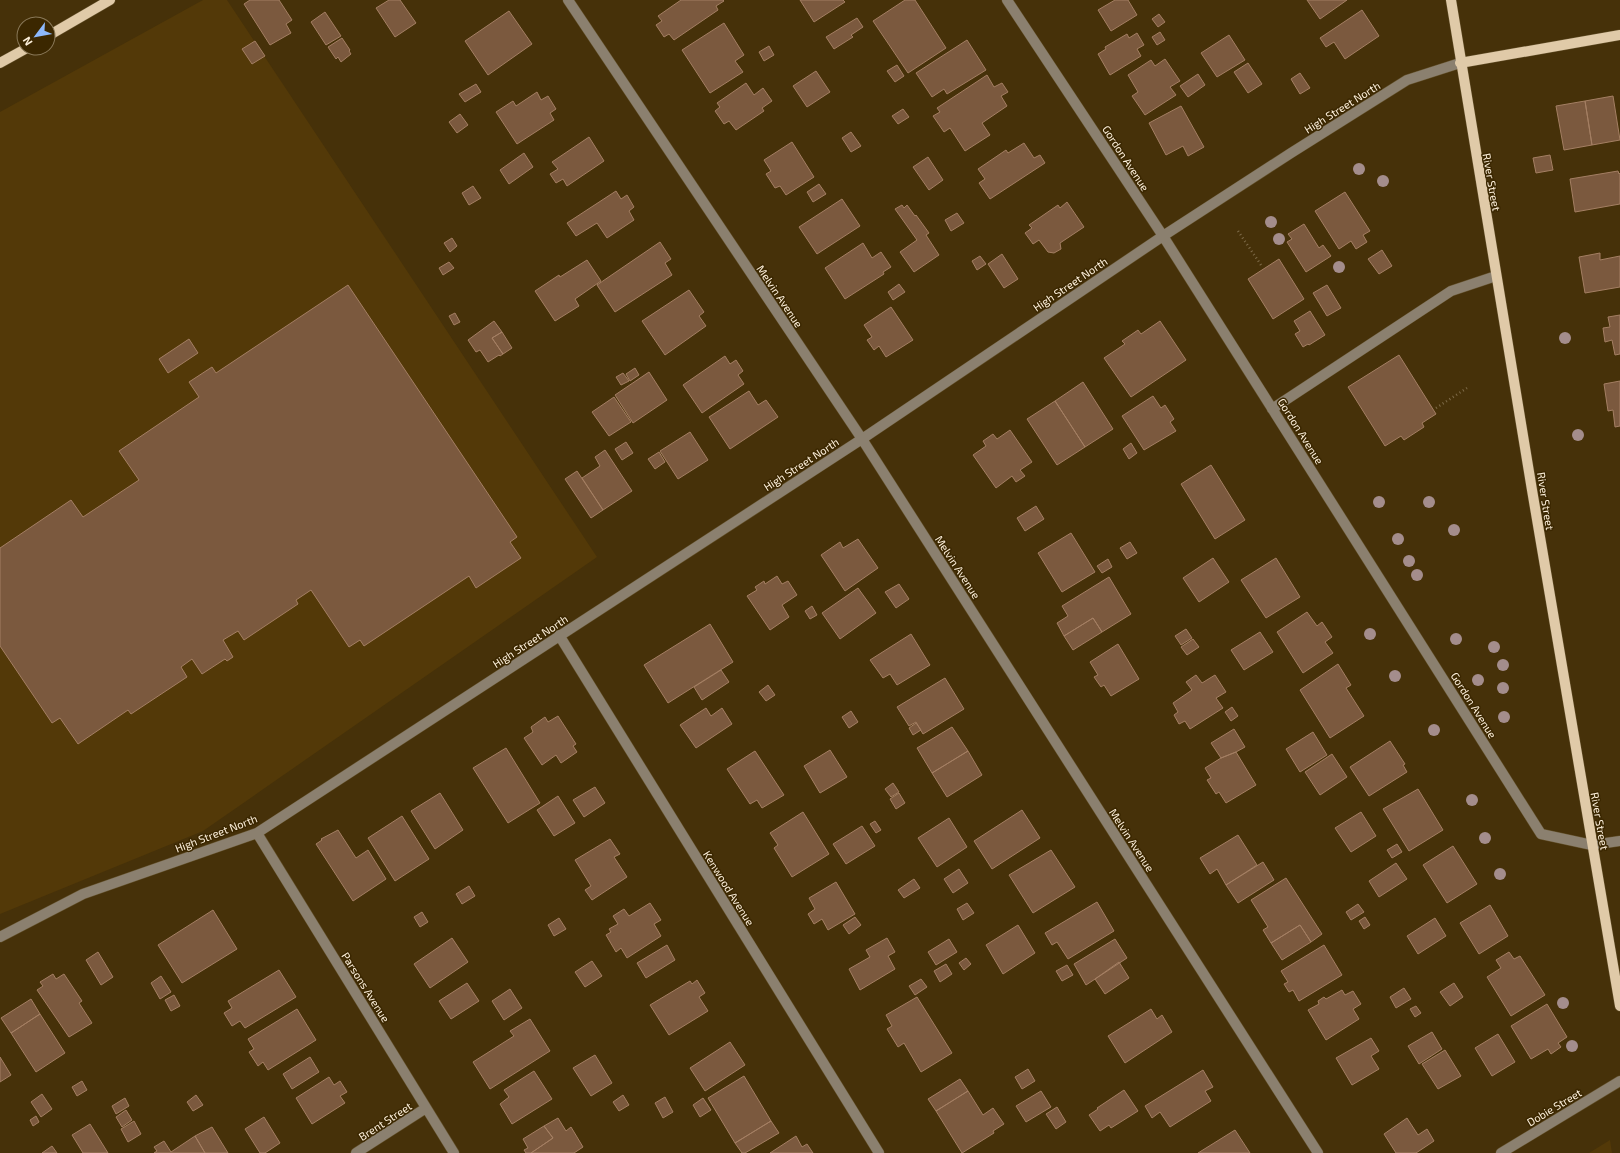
<svg xmlns="http://www.w3.org/2000/svg" width="1620" height="1153" viewBox="0 0 1620 1153" font-family="'Exo 2',sans-serif">
	<style>
		.built { fill: #533908 }
		.building { fill: #7b593e; stroke: #a47f63 }
		.lines { fill: none; stroke-linecap: round; stroke-linejoin: round }
		.minor-casing { stroke: #63502b; stroke-width: 11 }
		.major-casing { stroke: #63502b; stroke-width: 11 }
		.path { stroke: #7e6b49; stroke-width: 2.5; stroke-dasharray: 1 3; stroke-linecap: butt }
		.minor { stroke: #8b806f; stroke-width: 10 }
		.major { stroke: #e0caa8; stroke-width: 10 }
		.tree { fill: #a48d8c }
		.labels { text-anchor: middle; dominant-baseline: central; stroke-width: 3; stroke-linejoin: round; paint-order: stroke }
		.street-label { font-size: 11px; fill: #fef1dc; stroke: #3b2700 }
	</style>
	<rect width="100%" height="100%" fill="#463109"/>
	<path class="built" d="M203,0h24l370,557 -394,274 -203,83v-802z
		M1610,1140l2,13h-23z"/>
	<path class="building" d="M250,0h29l13,20 -6,4 5,9 -21,12 -26,-41z
		M389,0h11l16,23 -21,14 -19,-29z
		M681,0h42l1,1 -8,5 2,4 -44,30 -5,-6 -5,3 -8,-12 6,-4 -4,-5z
		M800,0h43l2,2 -31,20z
		M905,0h10l31,48 -38,25 -35,-52z
		M1115,0h13l9,15 -26,16 -13,-21z
		M1307,0h40l-27,19z
		M1362,10l17,26 -34,23 -11,-17 -8,5 -6,-9z
		M509,11l23,33 -44,31 -23,-34z
		M325,12l16,24 -15,9 -15,-23z
		M1159,14l6,8 -7,5 -6,-8z
		M857,18l6,9 -12,8 2,2 -19,12 -8,-12z
		M724,23l20,32 -9,6 8,11 -33,21 -28,-43z
		M1160,32l5,8 -8,5 -5,-8z
		M1137,33l7,12 -7,4 4,7 -31,19 -12,-21 8,-5 -1,-2 22,-13 2,4z
		M1229,35l16,25 -28,17 -16,-24z
		M342,38l8,12 -1,1 2,3 -10,8 -3,-5 -2,2 -8,-12z
		M967,40l19,30 -39,24 -3,-5 -12,8 -16,-24z
		M255,41l10,15 -13,8 -10,-15z
		M769,46l5,9 -10,6 -5,-9z
		M1165,59l15,22 -10,6 6,8 -31,20 -13,-19 6,-4 -10,-17 23,-15 4,6z
		M1248,63l14,21 -14,9 -14,-21z
		M897,65l7,11 -9,6 -8,-11z
		M816,71l14,21 -23,15 -14,-21z
		M1300,73l10,15 -10,6 -9,-15z
		M1198,74l7,11 -17,12 -8,-11z
		M987,75l7,12 8,-4 6,9 -7,4 6,10 -25,17 8,12 -25,16 -15,-23 -6,4 -11,-16 7,-4 -3,-4z
		M746,83l8,12 9,-7 9,13 -10,7 2,3 -28,19 -7,-9 -5,3 -9,-13 5,-4 -3,-4z
		M476,84l5,8 -16,10 -6,-8z
		M537,92l4,8 7,-4 8,13 -6,4 4,7 -37,24 -21,-32 17,-11 3,5z
		M1613,96l7,44 -28,5 -7,-44z
		M1585,101l7,44 -28,5 -8,-44z
		M1181,106l23,41 -16,9 -5,-10 -17,9 -17,-32z
		M903,109l6,8 -11,7 -6,-8z
		M460,114l8,11 -11,8 -8,-11z
		M851,132l10,14 -10,6 -9,-14z
		M589,137l15,24 -37,25 -4,-7 -7,4 -6,-9 8,-5 -6,-7z
		M792,142l22,35 -28,18 -6,-9 -5,2 -9,-14 5,-3 -7,-11z
		M1024,143l10,15 6,-3 5,8 -55,36 -11,-16 6,-4 -7,-10 28,-19 2,3z
		M524,153l9,14 -24,17 -9,-14z
		M1550,155l3,15 -17,3 -3,-15z
		M928,157l15,23 -14,10 -16,-23z
		M1618,171l1,3 1,-1v31l-45,8 -5,-33z
		M819,184l7,10 -13,8 -6,-10z
		M473,186l8,12 -12,7 -7,-12z
		M616,191l5,8 6,-4 7,12 -5,4 5,9 -27,18 -10,-15 -21,13 -9,-13z
		M1345,192l25,39 -7,4 4,7 -11,7 -5,-8 -12,8 -24,-38z
		M842,199l18,27 -43,28 -18,-27z
		M1067,202l17,25 -24,16 1,6 -7,4 -6,-1 -9,-12 -6,4 -8,-11 7,-5 -3,-3 29,-20 2,3z
		M902,205l2,3 3,-3 8,11 1,-1 13,18 -3,2 13,20 -25,17 -14,-20 17,-12 -22,-31z
		M957,213l7,10 -13,8 -6,-11z
		M1304,224l15,24 4,-3 8,11 -25,16 -19,-30 5,-3 -4,-5z
		M452,238l5,8 -7,6 -6,-9z
		M660,242l11,17 -6,4 7,12 -57,37 -18,-27z
		M863,243l9,15 9,-6 10,15 -8,5 1,2 -39,25 -20,-31z
		M1382,250l10,16 -13,8 -11,-15z
		M1600,253v7l20,-4v31l-35,6 -6,-36z
		M1002,254l16,25 -14,9 -16,-24z
		M980,256l6,8 -9,6 -5,-9z
		M1279,259l25,40 -31,20 -25,-40z
		M587,260l14,21 -26,18 4,7 -24,15 -20,-30 24,-16 1,2z
		M449,262l5,6 -11,7 -4,-7z
		M899,284l6,8 -12,8 -5,-8z
		M348,285l169,252 -7,5 11,16 -45,30 -7,-12 -105,70 -4,-6 -11,7 -38,-57 -15,10 2,4 -54,36 -6,-9 -15,9 10,17 -6,4 -2,-2 -23,15 -10,-15 -11,8 6,10 -56,37 -3,-4 -50,34 -18,-26 -8,5 -52,-77v-98l71,-48 12,17 56,-37 -20,-29 80,-54 -10,-15 23,-15 4,6z
		M1327,285l14,23 -14,8 -14,-23z
		M689,290l15,22 -5,4 7,10 -41,29 -23,-34z
		M891,307l22,33 -27,17 -7,-11 -5,4 -7,-10 5,-3 -8,-12z
		M1310,311l15,24 -16,10 -1,-1 -5,3 -8,-13 5,-3 -6,-10z
		M455,313l5,9 -6,3 -5,-9z
		M1620,315v39l-5,1 -3,-15 -7,2 -2,-14 7,-1 -2,-10z
		M494,321l8,11 -10,6 11,16 -3,2 -1,-1 -11,7 -8,-12 -4,2 -8,-12z
		M1160,321l26,39 -55,37 -27,-39 21,-14 -3,-3 16,-11 3,4z
		M502,332l10,16 -9,6 -11,-16z
		M189,339l9,14 -30,20 -9,-14z
		M1399,355l37,59 -14,9 2,4 -20,13 -3,-4 -16,10 -37,-59z
		M725,356l5,8 6,-4 7,11 -5,4 6,9 -42,29 -19,-28z
		M635,368l4,7 -9,6 -4,-7z
		M649,372l18,28 -34,23 -18,-28z
		M623,373l6,8 -8,4 -5,-8z
		M1620,381v45l-5,1 -2,-17 -5,1 -4,-27z
		M1083,382l30,47 -28,18 -30,-46z
		M749,391l9,14 8,-5 12,17 -48,32 -21,-32z
		M1153,396l8,12 4,-3 9,14 -4,3 6,9 -32,19 -22,-34z
		M614,397l17,25 -22,14 -17,-24z
		M1055,401l30,46 -28,18 -30,-46z
		M1010,430l22,32 -12,8 5,6 -9,6 -4,-6 -16,12 -23,-33 13,-9 -3,-5 10,-7 4,5z
		M690,432l18,28 -30,19 -18,-28z
		M626,442l7,11 -11,7 -7,-11z
		M1131,443l6,10 -8,6 -6,-10z
		M605,450l27,41 -29,19 -21,-32 18,-12 -5,-9z
		M659,452l6,10 -10,7 -7,-10z
		M1211,465l34,55 -30,19 -34,-55z
		M577,471l26,39 -12,8 -26,-39z
		M1036,506l8,13 -19,12 -8,-13z
		M1071,533l24,39 -33,20 -24,-39z
		M858,539l20,29 -33,23 -24,-36 19,-13 3,6z
		M1130,542l7,11 -10,6 -7,-11z
		M1213,558l16,24 -30,20 -16,-24z
		M1276,558l24,39 -34,21 -25,-38z
		M1108,559l4,8 -10,6 -5,-7z
		M777,576l5,8 6,-3 9,14 -15,10 7,12 -19,13 -23,-34 10,-6 -2,-3 9,-6 1,3z
		M1109,577l22,37 -29,18 -9,-14 -29,18 -7,-13 11,-7 -6,-10z
		M899,584l10,15 -13,9 -11,-16z
		M858,588l18,25 -36,26 -18,-26z
		M812,606l5,9 -7,4 -5,-8z
		M1307,612l10,14 5,-4 10,15 -7,5 8,11 -30,20 -26,-41z
		M1093,618l9,14 -29,18 -9,-14z
		M710,624l23,38 -65,41 -24,-38z
		M1186,629l6,9 -11,7 -6,-9z
		M1260,632l13,20 -29,18 -13,-20z
		M911,634l19,31 -33,20 -7,-11 -7,4 -13,-18z
		M1193,639l6,8 -12,8 -6,-8z
		M1118,644l21,35 -28,17 -7,-11 -3,2 -7,-10 4,-2 -8,-13z
		M1338,664l13,21 -5,3 18,28 -34,22 -30,-48z
		M721,670l8,12 -27,18 -8,-13z
		M1196,675l6,8 13,-8 11,17 -10,6 7,10 -33,21 -5,-8 -6,3 -5,-9 4,-3 -5,-9 19,-13 -6,-8z
		M945,678l19,31 -41,25 -7,-12 -7,4 -12,-19z
		M768,685l7,10 -9,6 -7,-9z
		M1232,707l6,9 -7,5 -6,-9z
		M706,708l5,8 11,-8 10,16 -36,24 -16,-23z
		M851,711l7,11 -9,6 -7,-11z
		M558,716l18,28 -3,2 4,6 -16,11 -5,-8 -14,10 -18,-27 9,-6 -2,-5 14,-10 3,5z
		M916,723l5,7 -8,5 -4,-7z
		M952,727l16,24 -36,22 -15,-25z
		M1234,729l11,18 -9,5 -15,6 -10,-15z
		M1313,732l14,23 -27,17 -14,-23z
		M1390,741l15,23 -2,1 4,7 -38,24 -19,-29z
		M506,748l34,55 -32,20 -35,-55z
		M830,750l17,27 -27,16 -16,-27z
		M755,751l29,44 -22,13 -5,-8 -7,4 -23,-35z
		M968,751l14,24 -35,22 -15,-24z
		M1236,752l20,33 -30,18 -7,-11 -3,2 -9,-14 4,-2 -6,-10 16,-10z
		M1332,754l15,23 -27,18 -15,-23z
		M893,783l6,9 -8,5 -6,-8z
		M595,787l10,16 -21,14 -11,-17z
		M1418,789l25,41 -34,21 -26,-42z
		M440,793l23,37 -28,19 -24,-38z
		M899,793l6,10 -9,6 -6,-10z
		M558,796l17,27 -21,13 -17,-26z
		M1022,810l18,28 -48,31 -18,-28z
		M803,812l26,42 -37,23 -18,-29 4,-3 -8,-12z
		M1361,812l15,24 -25,16 -16,-24z
		M402,816l27,43 -34,22 -27,-43z
		M949,818l18,29 -30,20 -19,-29z
		M875,821l6,9 -5,3 -6,-9z
		M862,826l13,20 -29,18 -13,-20z
		M338,830l18,28 12,-8 18,29 -33,22 -37,-57 6,-4 -1,-1z
		M1238,835l19,30 -31,20 -9,-16 -7,5 -10,-16z
		M610,839l10,15 -6,3 13,20 -35,23 -7,-10 6,-4 -16,-26z
		M1397,844l5,8 -10,6 -5,-8z
		M1453,846l24,38 -30,19 -24,-38z
		M1051,850l24,37 -42,26 -24,-38z
		M1263,862l11,18 -36,23 -12,-18z
		M1396,863l11,16 -28,18 -10,-16z
		M959,869l9,14 -15,10 -9,-14z
		M1286,878l36,56 -11,8 -11,-17 -29,18 -8,-13 5,-3 -17,-27z
		M914,879l6,9 -16,10 -6,-8z
		M836,882l19,32 -27,16 -6,-11 -8,5 -6,-10 7,-5 -6,-11z
		M469,886l6,10 -13,8 -6,-10z
		M1097,902l17,29 -46,28 -11,-17 -5,3 -7,-12z
		M650,903l11,17 -7,4 7,12 -34,22 -6,-10 -5,4 -10,-17 5,-3 -2,-3 9,-5 -5,-8 11,-7 5,7z
		M967,903l7,10 -11,7 -6,-11z
		M1358,904l6,8 -13,8 -5,-8z
		M1490,905l18,31 -29,18 -19,-31z
		M213,910l24,39 -55,34 -24,-38z
		M422,912l6,10 -8,5 -6,-10z
		M855,917l6,8 -12,9 -6,-9z
		M1365,917l5,8 -6,4 -5,-8z
		M559,918l7,11 -12,7 -6,-11z
		M1435,918l11,18 -28,18 -11,-18z
		M1018,925l17,28 -32,21 -17,-29z
		M1300,925l11,17 -29,18 -11,-17z
		M452,938l16,24 -38,26 -16,-24z
		M887,938l8,14 -7,4 7,13 -35,21 -11,-21 21,-12 -4,-7z
		M949,939l8,13 -21,13 -8,-13z
		M1115,939l12,19 -41,27 -12,-21z
		M667,945l8,15 -29,18 -9,-15z
		M1324,945l18,30 -43,26 -6,-11 -4,2 -5,-8 4,-2 -7,-11z
		M98,952l15,25 -12,8 -15,-25z
		M1509,952l5,7 6,-3 25,39 -34,21 -24,-39 14,-9 -5,-8z
		M966,958l5,6 -7,6 -5,-7z
		M592,961l10,15 -17,11 -10,-15z
		M1119,962l10,16 -24,16 -10,-15z
		M946,964l6,10 -12,8 -6,-11z
		M1067,965l6,10 -11,6 -6,-10z
		M279,970l17,27 -51,31 -5,-7 -8,5 -8,-13 8,-5 -4,-7z
		M53,974l3,5 8,-5 18,27 -3,2 13,20 -23,14 -32,-47 6,-4 -3,-4z
		M161,976l10,16 -11,7 -9,-16z
		M921,979l6,8 -12,8 -6,-9z
		M697,980l8,13 -6,4 9,14 -39,24 -19,-30 40,-24 2,3z
		M467,983l12,18 -28,18 -12,-18z
		M1454,983l9,14 -13,9 -10,-14z
		M1404,988l7,11 -15,9 -6,-11z
		M510,989l12,19 -18,12 -12,-19z
		M1342,990l3,5 8,-4 8,13 -8,5 6,10 -33,21 -18,-30 11,-6 -1,-3 6,-4 2,2z
		M174,995l6,11 -9,5 -6,-11z
		M917,997l35,56 -31,19 -17,-29 -6,4 -11,-18 5,-3 -6,-11z
		M31,999l9,15 -29,19 -10,-15z
		M1547,1004l20,33 -9,6 3,4 -10,7 -3,-5 -17,10 -20,-33z
		M1416,1006l5,7 -6,4 -5,-8z
		M297,1009l19,31 -48,30 -5,-8 -5,4 -9,-14 5,-3 -6,-10z
		M1151,1009l6,10 5,-4 10,17 -47,31 -17,-27z
		M40,1014l25,39 -29,19 -25,-39z
		M530,1019l20,32 -60,38 -17,-27 41,-26 -4,-5z
		M1432,1032l10,17 -23,15 -11,-18z
		M1498,1034l17,28 -23,14 -17,-28z
		M1371,1038l8,13 -8,5 8,13 -27,16 -16,-27z
		M730,1042l15,23 -40,26 -15,-23z
		M1445,1050l16,26 -23,13 -16,-25z
		M595,1055l17,28 -21,13 -18,-28z
		M0,1057l11,18 -11,7z
		M310,1057l9,15 -27,17 -9,-15z
		M1028,1069l7,12 -13,8 -7,-12z
		M1203,1070l10,17 -8,4 6,10 -41,26 -10,-15 -8,6 -7,-12z
		M534,1071l18,28 -40,25 -12,-20 9,-7 -5,-7z
		M744,1076l27,45 -36,22 -27,-45z
		M329,1077l5,8 6,-4 7,11 -7,4 5,7 -33,21 -16,-26z
		M960,1079l8,12 -32,20 -8,-12z
		M82,1081l5,9 -10,6 -5,-9z
		M1124,1090l14,21 -27,17 -2,-3 -9,6 -11,-16 9,-6 -1,-1z
		M968,1091l15,24 10,-7 11,16 -11,7 1,2 -32,20 -26,-42z
		M1041,1091l10,16 -25,15 -10,-16z
		M42,1094l10,15 -11,8 -10,-15z
		M196,1095l7,10 -10,6 -6,-9z
		M623,1095l6,10 -10,6 -6,-9z
		M665,1097l8,15 -10,6 -8,-15z
		M125,1098l4,8 -13,8 -4,-8z
		M703,1098l8,12 -11,7 -7,-12z
		M1057,1107l9,15 -10,7 -10,-15z
		M126,1110l6,10 -10,7 -6,-10z
		M36,1116l3,6 -6,4 -3,-6z
		M264,1117l16,26 -15,10h-5l-15,-24z
		M558,1118l8,13 5,-4 12,20 -9,6h-43l22,-15 -9,-12z
		M1407,1118l11,17 9,-6 7,12 -18,12h-20l-12,-19z
		M134,1121l7,13 -13,8 -7,-13z
		M771,1121l8,12 -34,20h-3l-7,-10z
		M90,1124l18,29h-25l-11,-18z
		M544,1126l9,12 -22,15h-5l-2,-3 4,-2 -5,-9z
		M212,1127l16,26h-23l-10,-17z
		M1235,1130l15,23h-52z
		M195,1136l10,17h-51l3,-2 -3,-4 10,-6 7,11z
		M796,1136l6,11 5,-3 6,9h-43z
		M52,1146l5,7h-15z"/>
	<g class="lines">
		<defs>
			<path id="minor" d="M568,0l294,439 456,714
				M1007,0l156,236 378,598 51,11 28,-4
				M1272,409l179,-118 45,-15
				M559,635l320,518
				M257,833l197,320
				M0,937l83,-43 174,-61 605,-394 301,-203 128,-83 116,-73 53,-17
				M356,1153l70,-45
				M1501,1153l119,-72"/>
			<path id="major" d="M1451,0l81,490 88,516
				M48,36l62,-36
				M0,63l27,-15
				M1460,63l160,-28"/>
		</defs>
		<use href="#minor" class="minor-casing"/>
		<use href="#major" class="major-casing"/>
		<path class="path" d="M1238,231l23,34
			M1436,408l31,-20"/>
		<use href="#minor" class="minor"/>
		<use href="#major" class="major"/>
	</g>
	<g class="tree">
		<circle cx="1359" cy="169" r="6"/>
		<circle cx="1383" cy="181" r="6"/>
		<circle cx="1271" cy="222" r="6"/>
		<circle cx="1279" cy="239" r="6"/>
		<circle cx="1339" cy="267" r="6"/>
		<circle cx="1565" cy="338" r="6"/>
		<circle cx="1578" cy="435" r="6"/>
		<circle cx="1379" cy="502" r="6"/>
		<circle cx="1429" cy="502" r="6"/>
		<circle cx="1454" cy="530" r="6"/>
		<circle cx="1398" cy="539" r="6"/>
		<circle cx="1409" cy="561" r="6"/>
		<circle cx="1417" cy="575" r="6"/>
		<circle cx="1370" cy="634" r="6"/>
		<circle cx="1456" cy="639" r="6"/>
		<circle cx="1494" cy="647" r="6"/>
		<circle cx="1503" cy="665" r="6"/>
		<circle cx="1395" cy="676" r="6"/>
		<circle cx="1478" cy="680" r="6"/>
		<circle cx="1503" cy="688" r="6"/>
		<circle cx="1504" cy="717" r="6"/>
		<circle cx="1434" cy="730" r="6"/>
		<circle cx="1472" cy="800" r="6"/>
		<circle cx="1485" cy="838" r="6"/>
		<circle cx="1500" cy="874" r="6"/>
		<circle cx="1563" cy="1003" r="6"/>
		<circle cx="1572" cy="1046" r="6"/>
	</g>
	<g class="labels">
		<g class="street-label">
			<text transform="translate(1342 107) rotate(-32)">High Street North</text>
			<text transform="translate(1126 158) rotate(57)">Gordon Avenue</text>
			<text transform="translate(1492 182) rotate(80)">River Street</text>
			<text transform="translate(1070 284) rotate(-34)">High Street North</text>
			<text transform="translate(780 296) rotate(56)">Melvin Avenue</text>
			<text transform="translate(1301 431) rotate(58)">Gordon Avenue</text>
			<text transform="translate(801 464) rotate(-33)">High Street North</text>
			<text transform="translate(1546 501) rotate(81)">River Street</text>
			<text transform="translate(958 567) rotate(57)">Melvin Avenue</text>
			<text transform="translate(530 641) rotate(-33)">High Street North</text>
			<text transform="translate(1474 705) rotate(58)">Gordon Avenue</text>
			<text transform="translate(1600 821) rotate(80)">River Street</text>
			<text transform="translate(216 833) rotate(-21)">High Street North</text>
			<text transform="translate(1132 840) rotate(57)">Melvin Avenue</text>
			<text transform="translate(729 888) rotate(58)">Kenwood Avenue</text>
			<text transform="translate(366 987) rotate(58)">Parsons Avenue</text>
			<text transform="translate(1554 1107) rotate(-31)">Dobie Street</text>
			<text transform="translate(385 1121) rotate(-33)">Brent Street</text>
		</g>
	</g>
	<g transform="translate(36 36) rotate(238)"><circle r="19" fill="#3b2700" stroke="#897858"/>
	<path d="M0-3L7 15L0 10L-7 15Z" fill="#8db9fc"/>
	<text y="-6" font-size="11" font-weight="bold" text-anchor="middle" fill="#fef1dc">N</text>
	</g>
</svg>
